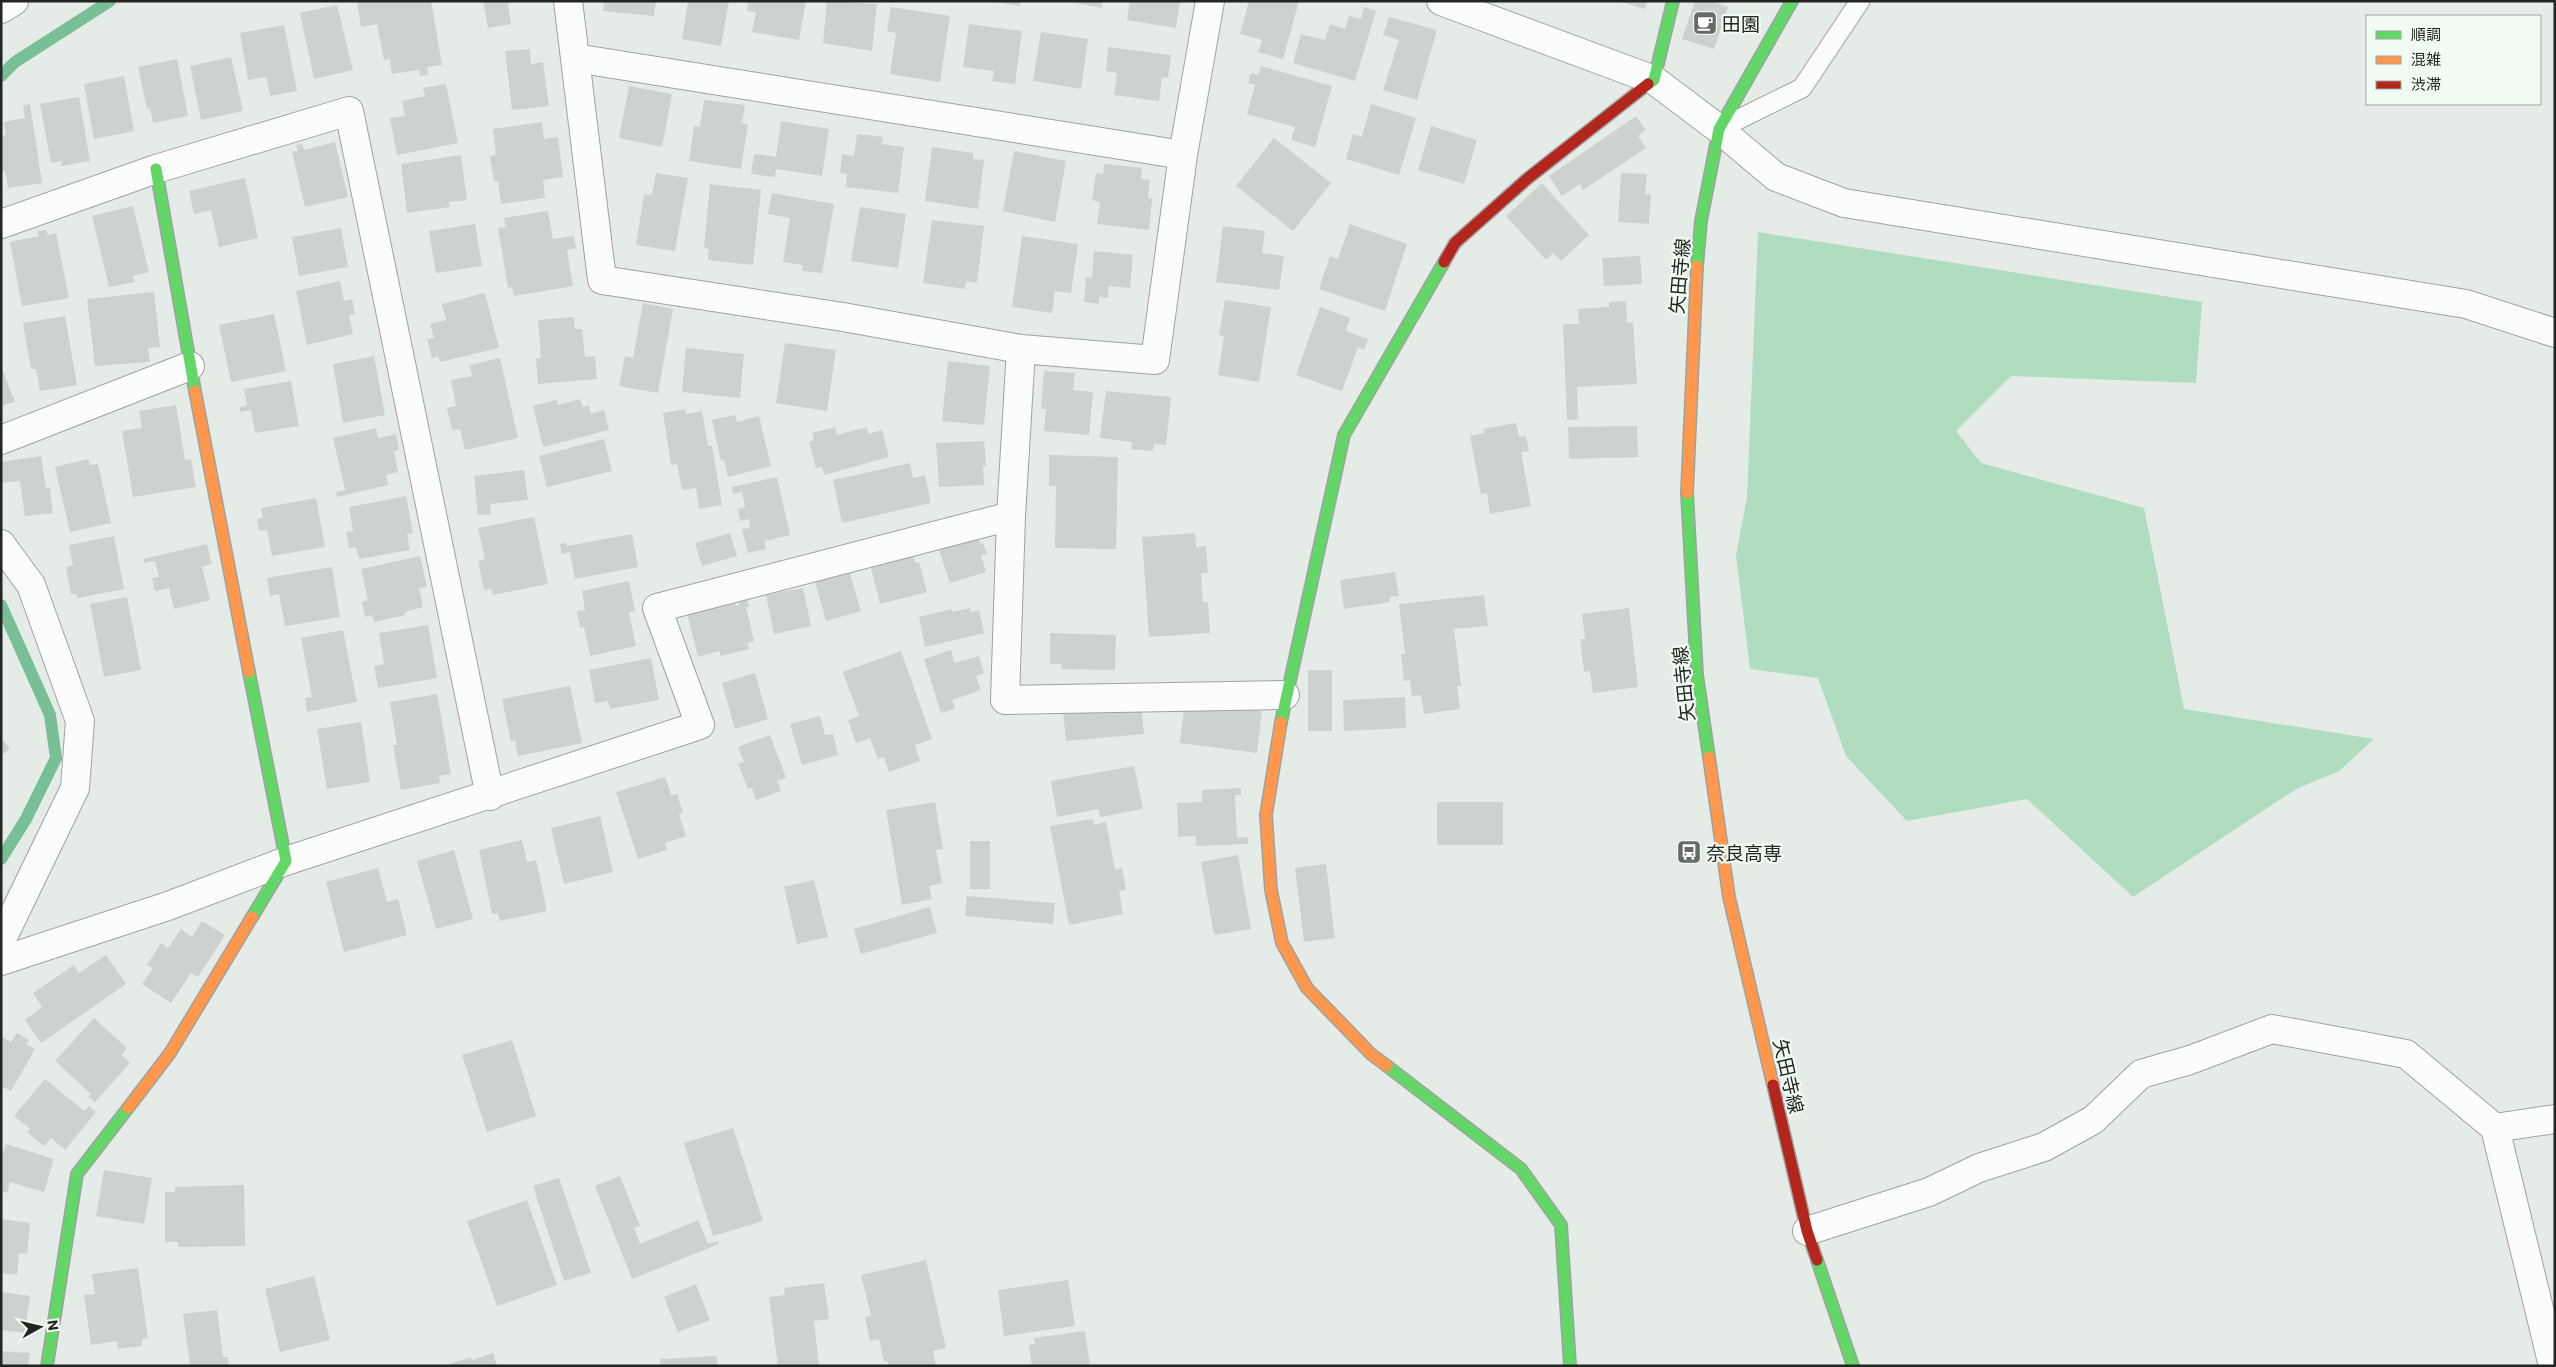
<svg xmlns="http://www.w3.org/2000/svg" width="2556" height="1367" viewBox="0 0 2556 1367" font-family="Commissioner,'Noto Sans JP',sans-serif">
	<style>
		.green { fill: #b0ddc0 }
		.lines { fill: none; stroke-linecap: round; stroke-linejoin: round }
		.stream { stroke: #78bf95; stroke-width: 12 }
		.building { fill: #ced2ce }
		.lane-casing { stroke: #9ea3a0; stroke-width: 21 }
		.street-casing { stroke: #9ea3a0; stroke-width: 30 }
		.fast-casing { stroke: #9ea3a0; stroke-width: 14 }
		.slow-casing { stroke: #9ea3a0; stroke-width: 14 }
		.jam-casing { stroke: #9ea3a0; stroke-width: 14 }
		.lane { stroke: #fbfcfb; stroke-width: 19 }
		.street { stroke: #fbfcfb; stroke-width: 28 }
		.fast { stroke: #63d668; stroke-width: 11 }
		.slow { stroke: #ff974d; stroke-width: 11 }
		.jam { stroke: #b3261e; stroke-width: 11 }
		.labels { text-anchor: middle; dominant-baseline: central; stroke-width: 4.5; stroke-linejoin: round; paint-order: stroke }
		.poi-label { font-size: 19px; fill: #222623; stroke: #f0fbf3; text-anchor: start }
		.street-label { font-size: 19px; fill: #222623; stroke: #f0fbf3 }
	</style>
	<rect width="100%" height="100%" fill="#e5ebe7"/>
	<path class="green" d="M1758,232l444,70 -6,81 -185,-7 -55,55 25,32 163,45 40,201 190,30 -35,32 -43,18 -163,108 -106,-98 -120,22 -61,-65 -28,-78 -68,-9 -14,-114 11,-57z"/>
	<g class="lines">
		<path class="stream" d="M1,76l14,-14 95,-61
			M1,605l49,110 6,43 -30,61 -25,40"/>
	</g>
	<path class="building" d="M357,1h74l11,64 -15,2 1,8 -8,1 -1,-6 -27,4 -2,-15 -6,1 -7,-36 -16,3z
		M483,1h33l-8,3 3,20 -23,4z
		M604,1h52l-2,15 -51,-5z
		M688,1h41l-8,45 -39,-7z
		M748,1h58l-7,39 -47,-8 4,-20 -9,-1z
		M827,1l50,3 -5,47 -49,-8z
		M992,1h29l-1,5z
		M1067,1h35v7z
		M1130,1h50l-4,27 -49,-8z
		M1249,1h50l-16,58 -25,-7 4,-12 -22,-6z
		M1619,1h28l-2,8z
		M1695,1h17l16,6 -14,42 -32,-10z
		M337,5l16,65 -39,9 -14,-66z
		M891,7l59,9 -10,66 -50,-8 6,-41 -9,-2z
		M1364,7l12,4 -21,70 -62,-18 8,-29 24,6 5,-16 15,5 4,-13 12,3z
		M1389,17l48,13 -20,70 -34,-10 16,-50 -16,-5z
		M969,24l53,7 -7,53 -23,-3 2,-10 -31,-4z
		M284,25l13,66 -27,5 -4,-19 -18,3 -8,-47z
		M1041,32l47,7 -7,50 -48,-8z
		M1108,47l63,8 -3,23 -6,-1 -3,24 -45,-6 3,-22 -11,-2z
		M530,49l1,15 12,-2 6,44 -37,4 -7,-59z
		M231,57l12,54 -42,9 -11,-54z
		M177,59l11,57 -35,7 -3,-15 -3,1 -9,-42z
		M1261,66l71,20 -17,61 -24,-7 4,-13 -48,-13 8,-29 -7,-2 3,-10 7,2z
		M124,76l10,55 -40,8 -10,-55z
		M446,84l12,59 -61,12 -7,-37 15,-2 -3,-15 23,-5 -2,-8z
		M629,86l43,8 -10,53 -43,-9z
		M79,97l11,64 -29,5v-5l-10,2 -11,-59z
		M704,100l41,5 -3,18 6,1 -7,45 -52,-8 5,-35 6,1z
		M30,104l12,79 -34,5 -3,-17h-4v-35l5,-1 -2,-13 21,-4 -2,-13z
		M1371,104l45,14 -17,57 -53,-16 7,-25 9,3z
		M1636,116l10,14 -8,6 8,12 -63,42 -3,-6 -18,12 -13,-20z
		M781,121l48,8 -7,47 -46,-7 -1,8 -24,-3 3,-20 22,3z
		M542,122l2,17 14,-2 5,40 -20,3 2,18 -44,6 -3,-23h-4l-4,-25 6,-1 -3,-26z
		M1431,126l46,14 -13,44 -46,-14z
		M857,134l26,3 -1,7 22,3 -6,46 -52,-6 1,-13 -7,-1 2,-19 12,2z
		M1274,138l57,45 -38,48 -57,-45z
		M335,142l13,55 -43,10 -13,-55 6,-1 -2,-6 6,-1 2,6z
		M932,147l41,6v6l11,1 -6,49 -53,-8z
		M1014,151l52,10 -11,61 -52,-11z
		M461,155l6,45 -18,2 1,5 -43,6 -6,-49z
		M1104,164l38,4 -1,11 9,1 -2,18 4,1 -3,31 -52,-6 3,-22 -8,-2 4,-27 7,1z
		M656,173l32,5 -13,73 -39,-6 8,-51 8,1z
		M1621,173l26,1 -2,20h6l-2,30 -31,-2z
		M245,178l13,60 -39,9 -8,-37 -17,4 -5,-23z
		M1542,183l47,52 -28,26 -8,-8 -7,7 -40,-44z
		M710,184l51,6 -8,75 -45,-5 1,-11 -5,-1z
		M772,193l62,11 -12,69 -20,-2 1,-6 -20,-3 7,-44 -22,-4z
		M133,206l16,66 -16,4 2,6 -26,5 -17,-71z
		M860,207l46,7 -8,54 -47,-7z
		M548,211l5,28 21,-3 2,12 -9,2 6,36 -59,10 -2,-9 -4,1 -10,-60 8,-1 -2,-9z
		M932,220l52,6 -7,57 -11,-2 -1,8 -42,-6z
		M475,224l7,42 -46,7 -7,-42z
		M1350,224l57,20 -22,67 -66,-22 11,-33 8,3z
		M1223,226l42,5 -3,22 22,3 -5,34 -63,-8z
		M341,228l7,39 -49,9 -7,-39z
		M46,230l2,5 8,-2 13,65 -47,8 -12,-64 29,-6 -1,-5z
		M1022,236l56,8 -7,49 -16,-2 -3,22 -40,-6z
		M1094,251l39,4 -3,33 -21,-2 -1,12 -9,-1v7l-15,-2 2,-25 6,1z
		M1640,256l2,28 -38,2 -2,-28z
		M340,281l4,20 8,-2 3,15 -6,1 4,19 -46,11 -11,-54z
		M154,292l6,55 -12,1 2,14 -55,4 -8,-67z
		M485,293l14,55 -59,14 -2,-6 -6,2 -5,-19 7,-1 -4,-14 16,-4 -4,-16z
		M1225,300l46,7 -12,75 -41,-7 6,-39 -5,-1z
		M1626,301l1,22 6,-1 4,62 -60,3 1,32 -11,1 -4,-96h16l-1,-15 31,-2v-5z
		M643,303l30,6 -15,84 -39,-7 6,-30 8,2z
		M1320,307l30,11 -4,13 22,8 -4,11 -6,-3 -16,44 -46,-16z
		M274,314l12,57 -55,11 -12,-57z
		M65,316l12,69 -37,6 -4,-22h-5l-8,-46z
		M574,317l1,12h7l3,28 10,-1 2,23 -59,5 -2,-25 5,-1 -3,-38z
		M785,343l51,7 -9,61 -51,-8z
		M686,348l58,6 -4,44 -58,-6z
		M374,356l11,59 -42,8 -10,-59z
		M500,358l18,80 -53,12 -5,-21 -8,1 -5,-22 9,-2 -5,-26 21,-4 -2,-11z
		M948,361l42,5 -6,59 -42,-4z
		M1,366l14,36 -14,4z
		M1044,371l31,2 -2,17 20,2 -4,43 -45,-4 2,-22h-5z
		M291,381l8,45 -44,7 -4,-23 -11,2v-5l7,-2 -3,-16z
		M1106,391l65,6 -5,48 -12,-1 -1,7 -22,-2 1,-7 -32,-4z
		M580,399l3,8 6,-2 2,9 13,-4 5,20 -66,17 -10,-41 24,-6 1,5z
		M176,405l9,55 6,-1 5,28 -63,10 -11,-66 20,-3 -3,-17z
		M685,409l1,5 16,-3 6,35h4l10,59 -23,4 -3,-21 -14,2 -5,-26 -6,1 -8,-52z
		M735,415l2,7 22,-6 12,50 -43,11 -4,-17 -3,1 -9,-41z
		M1516,423l3,14 7,-1 3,15 -8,1 10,54 -41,8 -3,-21 -6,1 -11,-58 14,-3 -1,-4z
		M1637,426l1,31 -69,2 -1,-32z
		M835,427l2,8 30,-8 1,7 14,-4 7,27 -65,18 -2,-8 -6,1 -7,-26 5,-2 -2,-7z
		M376,428l2,10 18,-4 3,16 -5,1 4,21 -12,3 2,10 -51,12 -1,-5 9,-2 -12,-52z
		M604,439l8,32 -65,16 -8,-31z
		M984,441l2,25h-3l1,19 -45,2 -3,-44z
		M1049,455l69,2 -2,92 -61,-1 1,-62h-7z
		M41,456l5,32h4l3,25 -28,3 -5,-35 -18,2 -1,-21z
		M88,459l2,6 8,-1 13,59 -41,9 -15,-65z
		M910,463l3,15 12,-3 6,28 -89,20 -9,-43z
		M524,470l4,30 -38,4 1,10 -13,1 -4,-39z
		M777,477l13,58 -25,6 1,8 -18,4 -6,-24 8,-1 -1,-9 -9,2 -2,-12 7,-2 -3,-15 -9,2 -1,-7z
		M406,496l7,37 -6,1 3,16 -51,9 -3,-12 -7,1 -3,-16 7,-1 -4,-24z
		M316,498l9,49 -53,9 -5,-26 -8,1 -2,-12 6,-1 -2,-10z
		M534,517l14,67 -55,11 -2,-6 -7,1 -6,-29 7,-2 -7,-31z
		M976,530l4,14 3,-1 4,11 -6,1 5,17 -36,11 -14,-42z
		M730,533l7,23 -35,10 -7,-23z
		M1195,533l1,14 10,-1 2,27h-7l2,29h5l2,31 -61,4 -7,-100z
		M632,534l6,33 -63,12 -5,-27 -8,2 -2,-10 6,-1 1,3z
		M114,536l10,53 -46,9 -2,-4h-5l-5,-27 7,-2 -4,-20z
		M207,544l5,20 -10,3 8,33 -36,9 -5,-21 -14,3 -3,-13 7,-1 -4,-16 -11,2 -1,-4z
		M912,550l3,13 4,-1 8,30 -47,12 -11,-44z
		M420,556l7,31 -8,1 4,19 -18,5v3l-31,7 -2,-7 -7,2 -3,-15 6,-2 -7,-31z
		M332,567l8,50 -55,9 -6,-32 -9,2 -3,-18z
		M849,571l12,40 -35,10 -11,-40z
		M1395,572l4,24 -9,1v5l-46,7 -4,-29z
		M629,581l6,30 -6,1 7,34 -46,10 -6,-29 -4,1 -3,-17 8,-1 -3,-19z
		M803,588l8,38 -37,8 -8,-39z
		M1484,595l4,31 -34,3 7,57h-4l3,23 -36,5 -3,-19 -9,1 -2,-16 -6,1 -3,-27h4l-6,-50z
		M127,597l14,73 -37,7 -14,-73z
		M747,598l2,9h-3l8,34 -6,2 1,6 -28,7 -2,-5 -21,6 -11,-44 48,-12 1,5 3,-1v-5z
		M970,608v4l9,-2 5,23 -59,14 -6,-30 32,-8 2,3z
		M1629,608l9,79 -45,6 -3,-22 -6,1 -4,-33h5l-3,-25z
		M428,625l9,53 -59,10 -4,-22 10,-2 -5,-31z
		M343,630l14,72 -50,10 -2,-14 7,-1 -11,-59z
		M1050,633l66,2 -1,35 -54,-1 1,-5h-12z
		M951,650l4,13 24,-7 5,17 -8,3 5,14 -29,10 3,9 -14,4 -17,-54z
		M901,651l31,88 -17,6 5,16 -31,11 -5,-15 -6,2 -8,-21 -14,5 -8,-23 11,-4 -16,-44z
		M651,658l8,42 -49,9 -2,-8 -13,2 -6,-33z
		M1308,670h24v61h-24z
		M755,673l13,46 -33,10 -13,-46z
		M570,686l12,57 -64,13 -3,-16 -4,2 -9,-43z
		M437,694l14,80 -12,2 1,7 -39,7 -8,-45h4l-7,-43z
		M1405,697l1,31 -62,3 -1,-31z
		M1185,701l77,10 -5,42 -77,-10z
		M1141,704l3,30 -78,7 -3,-30z
		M820,716l5,19 8,-1 5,21 -36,10 -12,-41z
		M361,722l9,60 -43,7 -10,-60z
		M770,735l16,43 -9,3 4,10 -25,9 -4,-12 -4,1 -10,-25 6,-2 -6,-15z
		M1,738l9,11 -9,6z
		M1134,766l9,43 -43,8 -1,-8 -42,8 -6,-36z
		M665,777l6,18 6,-1 6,19 -4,1 7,22 -21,7 2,7 -29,9 -22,-67z
		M1241,788v7h-6l2,43 11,-1v7l-52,2v-10l-18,1 -1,-34 25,-1v-12z
		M935,802l8,47 -7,1 6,33 -13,3 3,13 -30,6 -16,-95z
		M1437,802h66v43h-66z
		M600,816l13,56 -49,12 -13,-56z
		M1093,819l1,6 12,-3 9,48 7,-2 4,22 -7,1 4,23 -54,11 -19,-99z
		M522,840l5,22 9,-2 11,51 -47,10 -2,-8 -6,1 -13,-64z
		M970,841h20v48h-20z
		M454,850l19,69 -37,10 -19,-68z
		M1238,855l13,74 -37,6 -13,-73z
		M1326,864l9,74 -31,4 -9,-74z
		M378,868l9,34 11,-3 9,36 -63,17 -18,-70z
		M814,880l14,57 -31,7 -13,-57z
		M967,896l88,7 -2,21 -88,-8z
		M930,907l7,26 -76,21 -7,-25z
		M202,921l23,14 -27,42 -7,-4 -20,30 -29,-19 11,-16 -6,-3 14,-22 7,5 13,-19 11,8z
		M106,955l20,29 -85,59 -16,-23 17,-13 -9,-14 41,-28 5,8z
		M94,1018l33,30 -6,7 9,8 -35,39 -7,-6 3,-2 -36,-33z
		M17,1033l12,7 -3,4 9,5 -24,42 -10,-5v-50l10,6z
		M512,1040l24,76 -49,16 -25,-77z
		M45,1079l39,32 5,-5 7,6 -31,38 -14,-12 -7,8 -17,-14 3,-3 -16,-13z
		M733,1128l30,93 -50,15 -29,-93z
		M6,1144l48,15 -10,33 -34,-10 -3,11 -6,-2v-33z
		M104,1170l48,8 -8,46 -48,-8z
		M620,1176l20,50 -6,2 6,16 58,-24 10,24 10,-3 1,3 -87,35 -37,-93z
		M559,1178l32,95 -27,8 -31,-95z
		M244,1185l1,61 -67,1v-5h-13v-50h10v-5z
		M527,1200l30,85 -60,21 -30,-85z
		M1,1219l29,4 -3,31 -8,-1 -2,22 -16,-2z
		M926,1260l20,88 -13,3 3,15h-47l-1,-5 -4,1 -5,-23 -9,2 -5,-24 6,-1 -10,-41z
		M138,1268l10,70 -6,1v7l-24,3 -1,-8 -26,4 -7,-50 11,-1 -3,-20z
		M314,1276l16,64 -50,12 -15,-63z
		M1068,1280l7,46 -71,10 -6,-46z
		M824,1283l5,36 -15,2 5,45h-41l-9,-69 16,-2 -1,-7z
		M696,1284l14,36 -32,12 -14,-35z
		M1,1292l29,4 -5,37 -24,-3z
		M217,1310l6,47h5l1,8 -39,1 -7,-52z
		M1085,1331l5,35h-58l-3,-21 6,-1 -1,-6z
		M1,1351l29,2 -2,13h-27z
		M493,1353l4,13h-53l27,-9 1,3z
		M717,1356v10h-57v-7z"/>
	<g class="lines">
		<defs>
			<path id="lane" d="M1719,129l83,-41 58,-87"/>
			<path id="street" d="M568,1l34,279 241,37 178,32 134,11 28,-205 27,-154
				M1441,1l213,79 65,49 57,48 68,26 622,101 89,29
				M1,9l13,-8
				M575,58l608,97
				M1,224l155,-55 193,-58 141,685
				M1021,349l-10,167 -6,184 280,-5
				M1,440l189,-74
				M1,544l30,41 49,136 -5,67 -74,153
				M1,961l167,-55 118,-45 414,-136 -43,-117 354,-92
				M1807,1231l122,-39 50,-24 65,-21 49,-27 48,-46 49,-14 82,-31 134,25 89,74
				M2553,1366l-58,-238 60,-9"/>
			<path id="fast" d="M1648,84l6,-4 19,-79
				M156,169l39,222
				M1697,266l4,-45 18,-92 73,-128
				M1687,493l10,182 12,82
				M249,672l37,189 -34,56
				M1281,722l63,-287 100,-173
				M1387,1066l134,103 40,56 9,141
				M1817,1260l36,106
				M47,1366l30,-192 51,-66"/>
			<path id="slow" d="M195,391l54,281
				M1687,493l10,-227
				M1281,722l-15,93 5,75 11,53 25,45 64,66 16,12
				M1709,757l20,140 44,188
				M128,1108l42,-55 82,-136"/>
			<path id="jam" d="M1444,262l11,-19 72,-64 121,-95
				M1773,1085l34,146 10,29"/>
		</defs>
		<use href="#lane" class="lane-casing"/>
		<use href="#street" class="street-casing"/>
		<use href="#fast" class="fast-casing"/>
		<use href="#slow" class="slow-casing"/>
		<use href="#jam" class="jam-casing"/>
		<use href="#lane" class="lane"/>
		<use href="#street" class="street"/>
		<use href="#fast" class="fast"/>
		<use href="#slow" class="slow"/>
		<use href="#jam" class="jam"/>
	</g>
	<defs>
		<symbol id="cafe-square" viewBox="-11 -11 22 22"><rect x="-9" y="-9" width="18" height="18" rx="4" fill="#666b68" stroke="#f0fbf3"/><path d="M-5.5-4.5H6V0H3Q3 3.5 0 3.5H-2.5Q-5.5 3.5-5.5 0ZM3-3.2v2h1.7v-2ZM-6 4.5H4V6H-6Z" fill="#fff"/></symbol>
		<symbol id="bus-square" viewBox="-11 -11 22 22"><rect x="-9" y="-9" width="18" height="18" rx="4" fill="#666b68" stroke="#f0fbf3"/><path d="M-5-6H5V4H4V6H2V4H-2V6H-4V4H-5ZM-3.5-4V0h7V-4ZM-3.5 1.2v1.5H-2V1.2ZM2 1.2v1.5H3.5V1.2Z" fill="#fff"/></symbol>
	</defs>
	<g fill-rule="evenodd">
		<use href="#cafe-square" x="1691" y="9" width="28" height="28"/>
		<use href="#bus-square" x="1675" y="838" width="28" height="28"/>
	</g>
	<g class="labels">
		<g class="poi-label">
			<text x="1722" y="23">田園</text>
			<text x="1706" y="852">奈良高専</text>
		</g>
		<g class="street-label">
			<text transform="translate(1679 276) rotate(-85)">矢田寺線</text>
			<text transform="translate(1683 684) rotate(-96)">矢田寺線</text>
			<text transform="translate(1789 1076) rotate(77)">矢田寺線</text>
		</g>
	</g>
	<rect width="2556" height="1367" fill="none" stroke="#222623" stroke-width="5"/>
	<rect x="2366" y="15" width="175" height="90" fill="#f0fbf3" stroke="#9ea6a0"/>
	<rect x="2376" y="31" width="25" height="8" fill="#63d668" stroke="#9ea6a0"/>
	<text x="2411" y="40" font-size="15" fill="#222623">順調</text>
	<rect x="2376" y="56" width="25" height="8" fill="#ff974d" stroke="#9ea6a0"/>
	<text x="2411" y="65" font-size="15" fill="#222623">混雑</text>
	<rect x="2376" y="81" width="25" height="8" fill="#b3261e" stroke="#9ea6a0"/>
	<text x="2411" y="90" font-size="15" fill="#222623">渋滞</text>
	<g transform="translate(40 1327) rotate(82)" stroke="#f0fbf3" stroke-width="4" paint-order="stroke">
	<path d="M0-4L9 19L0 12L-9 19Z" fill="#222623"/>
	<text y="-8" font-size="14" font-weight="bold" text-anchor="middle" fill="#222623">N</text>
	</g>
</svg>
